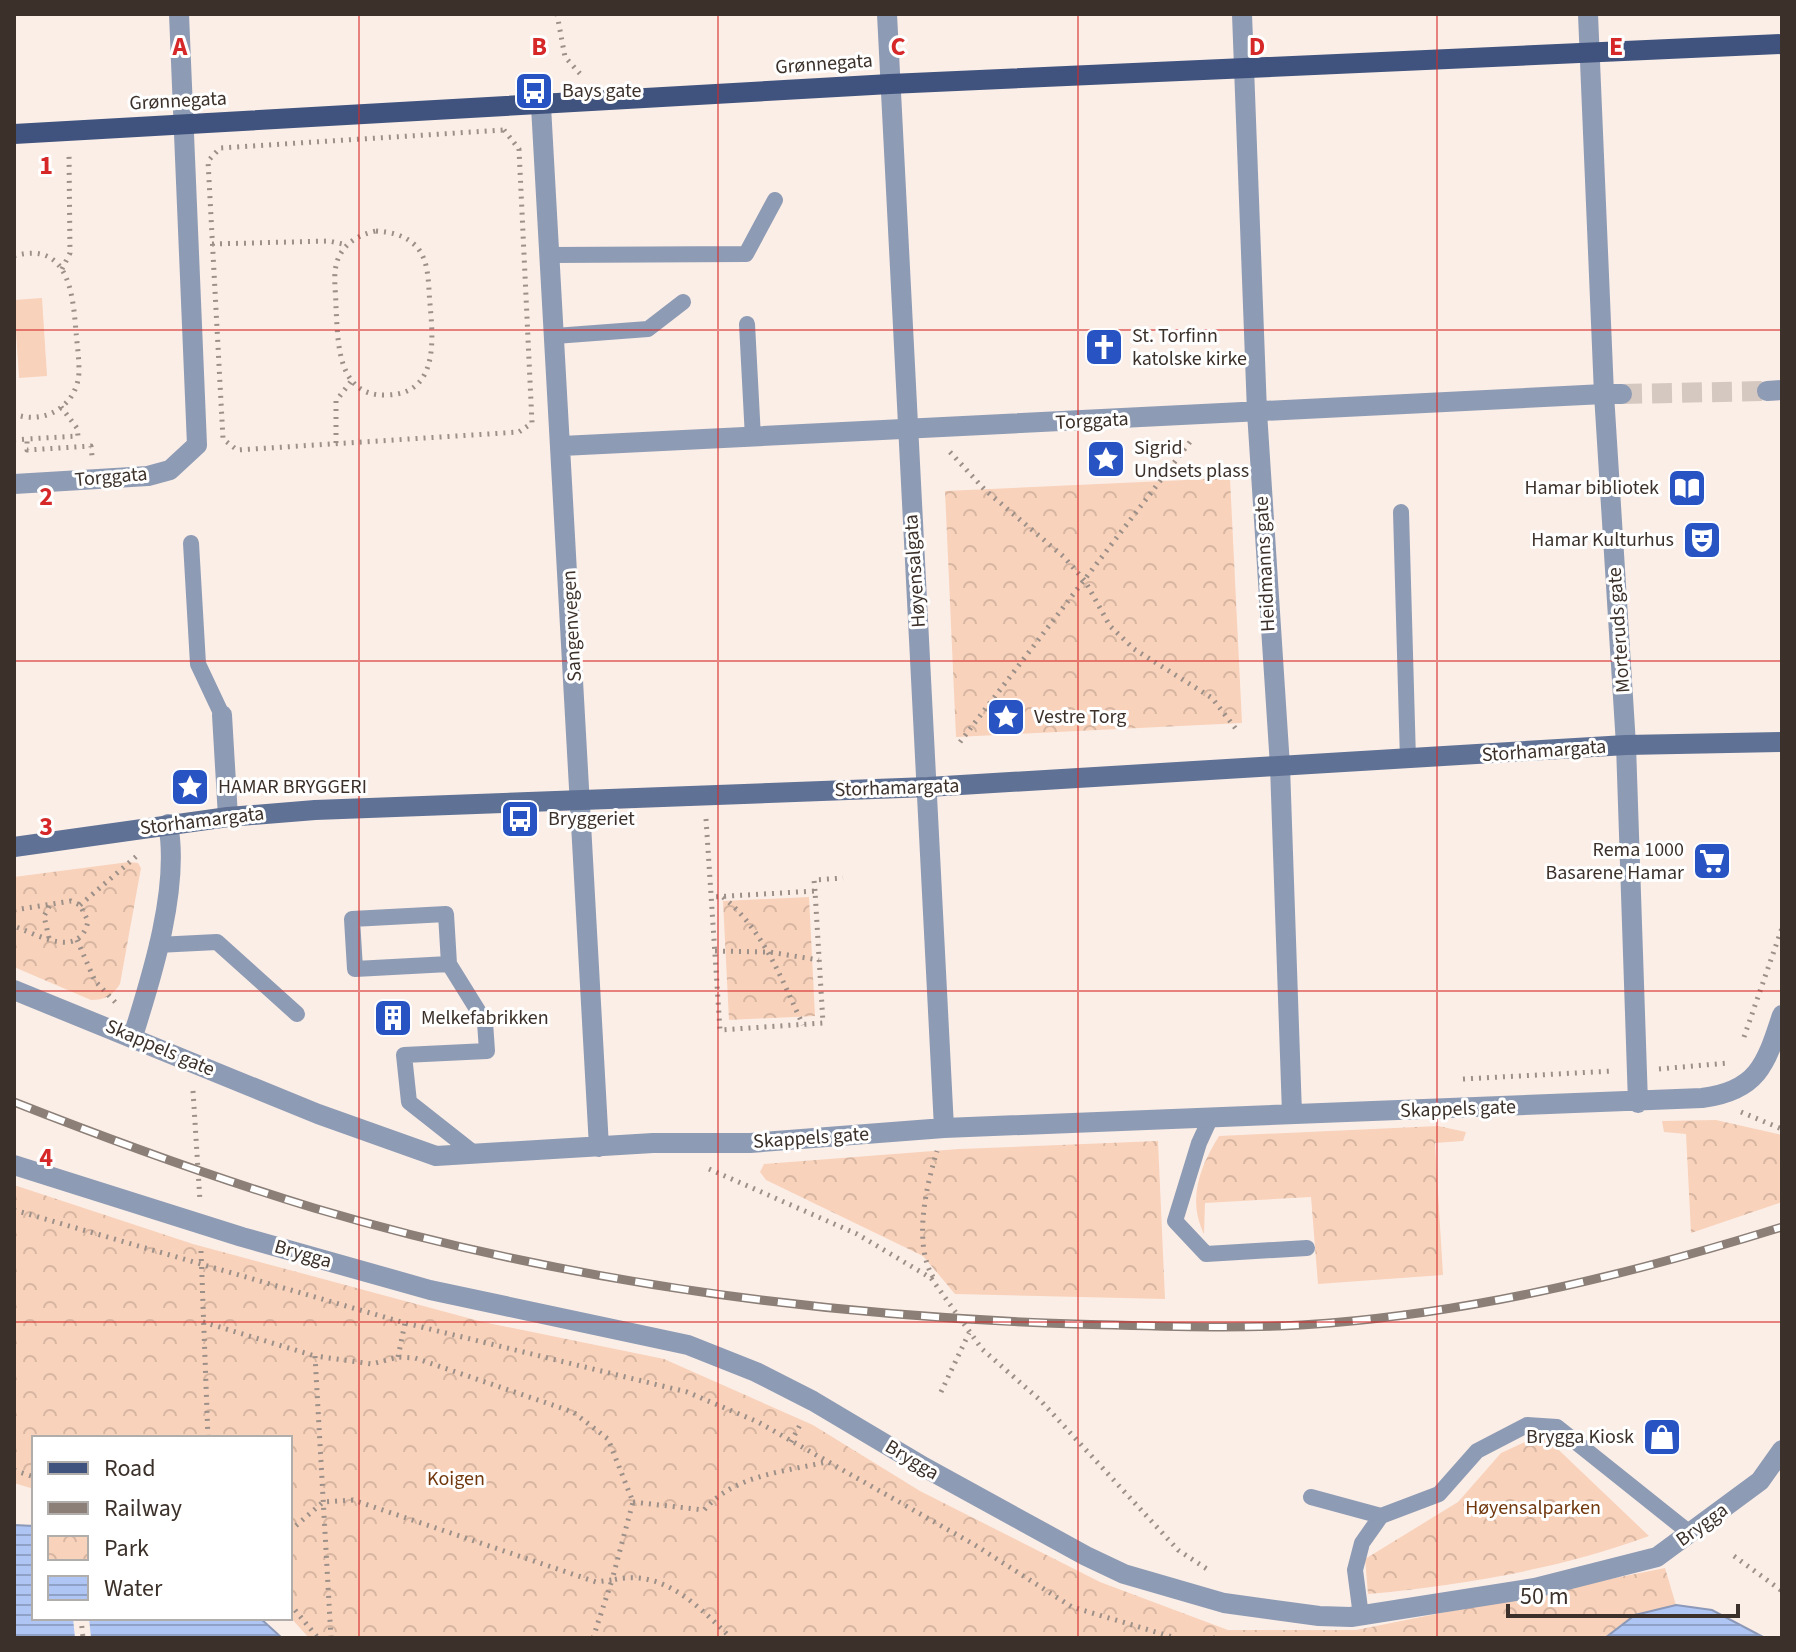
<svg xmlns="http://www.w3.org/2000/svg" width="1796" height="1652" viewBox="0 0 1796 1652" font-family="'Source Sans 3',sans-serif">
	<style>
		.grass { fill: #f9d2bb }
		.park { fill: url(#park-crowns) }
		.water { fill: url(#water-rules); stroke: #8c99b8; stroke-width: 2 }
		.pier { fill: #fbeee7 }
		.lines { fill: none; stroke-linecap: round; stroke-linejoin: round }
		.pedestrian-tunnel { stroke: #d5c8c1; stroke-width: 20; stroke-dasharray: 20 10; stroke-linecap: butt }
		.path { stroke: #9c9089; stroke-width: 5; stroke-dasharray: 2 6; stroke-linecap: butt }
		.service { stroke: #8e9bb4; stroke-width: 16 }
		.pedestrian { stroke: #8e9bb4; stroke-width: 20 }
		.minor { stroke: #8e9bb4; stroke-width: 20 }
		.tertiary { stroke: #8e9bb4; stroke-width: 20 }
		.secondary { stroke: #5f7195; stroke-width: 20 }
		.primary { stroke: #3f537e; stroke-width: 20 }
		.rail-casing { stroke: #8b7f78; stroke-width: 9 }
		.rail { stroke: #fff; stroke-width: 6; stroke-dasharray: 18; stroke-linecap: butt }
		.grid { fill: none; stroke: #d62828; stroke-width: 2; stroke-opacity: 0.55 }
		.labels { text-anchor: middle; dominant-baseline: central; stroke-width: 6; stroke-linejoin: round; paint-order: stroke }
		.street-label { font-size: 20px; fill: #3c312a; stroke: #fff }
		.poi-label { font-size: 20px; fill: #3c312a; stroke: #fff; text-anchor: start }
		.park-label { font-size: 20px; fill: #71380e; stroke: #fff }
		.grid-label { font-size: 26px; text-anchor: middle; font-weight: bold; fill: #d62828; stroke: #fff; stroke-width: 6; stroke-linejoin: round; paint-order: stroke }
	</style>
	<defs>
		<pattern id="park-crowns" width="20" height="18" patternUnits="userSpaceOnUse" patternTransform="scale(2)"><rect width="20" height="18" fill="#f9d2bb"/><path d="M2 6a3 3 0 1 1 6 0M12 15a3 3 0 1 1 6 0" fill="none" stroke="#d6b5a1"/></pattern>
		<pattern id="water-rules" width="6" height="5" patternUnits="userSpaceOnUse" patternTransform="scale(2)"><rect width="6" height="5" fill="#afc6f5"/><path d="M0 2.5h6" fill="none" stroke="#90a1c7"/></pattern>
	</defs>
	<rect width="100%" height="100%" fill="#fbeee7"/>
	<path class="grass" d="M42,298l5,78 -28,2 -5,-78z"/>
	<path class="park" d="M1230,478l12,245 -286,14 -11,-246z
		M129,862l9,1 3,5 -21,116c-8,12 -15,16 -29,16l-77,-33v-90z
		M809,897l6,119 -86,4 -6,-119z
		M1716,1120l66,15v67l-91,31 -5,-99 -22,-2 -2,-11z
		M1438,1126l28,6 -3,9 -28,2 8,132 -125,9 -7,-87 -106,6 -1,31c-17,-35 -4,-67 15,-98z
		M1158,1141l7,158 -210,-5 -32,-38 -157,-76 -6,-8 4,-8 195,-15z
		M14,1185l179,59 290,78 181,37 149,66 107,66 180,91 128,48h128l309,-62 11,37 -41,10 -30,23h-1296l-19,-21v-179h-256v51l-20,-6z
		M1542,1434l107,102c-90,33 -185,49 -281,58l-3,-35 93,-57 43,-49z"/>
	<path class="water" d="M14,1525l20,1v92h226l22,20h-268z
		M1676,1605l36,5 53,28h-160l30,-23z"/>
	<path class="pier" d="M73,1618h16l2,20h-16z"/>
	<g class="lines">
		<path class="pedestrian-tunnel" d="M1622,394l145,-3"/>
		<path class="path" d="M557,14l8,43 18,20
			M504,130l15,19 13,274 -13,9 -282,18 -14,-11 -15,-278 12,-13z
			M376,231c15,1 28,4 39,14 15,15 13,39 15,59 3,35 9,90 -43,91 -50,2 -49,-52 -51,-88 0,-18 -5,-38 5,-54 8,-13 21,-19 35,-22z
			M212,244l117,-3 18,4
			M14,256c55,-16 59,39 62,76 1,12 3,25 3,38 0,34 -33,56 -65,44
			M62,269l8,-16 -1,-99
			M61,407l16,21 1,8 -51,3v11l64,-4 1,10
			M14,440l13,-1
			M336,443v-42l16,-21
			M950,452l35,38 79,67 21,24 25,45 24,23 78,49 24,31
			M960,742l233,-304
			M706,819l14,211 103,-7 -8,-132 -103,6
			M815,891l-1,-11 29,-2
			M723,897c41,34 58,81 80,128
			M80,905l59,-51
			M14,910l57,-9 9,4 8,16c-8,39 -50,14 -74,5
			M49,938l-5,-22 6,-11
			M77,940l18,41 21,22
			M715,951l54,1 50,8
			M1744,1037l38,-109
			M1659,1069l69,-6
			M1463,1079l150,-8
			M193,1091l7,110
			M1741,1112l41,17
			M709,1169l148,65 74,44 51,71 58,51 138,150 32,21
			M14,1210l391,113 282,69 71,30 217,123 97,62 104,31
			M201,1251l7,187
			M933,1277c-20,-34 -7,-90 4,-126
			M203,1322l112,34
			M398,1357l7,-34
			M941,1392l28,-59
			M791,1442l11,-21
			M14,1470l20,7
			M633,1502l71,8c30,-35 79,-38 122,-48
			M290,1531l33,-29 30,-2 243,82 16,-2 21,-78 -25,-63 -35,-27 -158,-54 -17,-1 -26,7 -57,-8 16,282
			M1734,1556l48,35
			M290,1604l28,34
			M81,1618l2,20
			M593,1638l19,-58c51,-12 85,25 119,58
			M1215,1638l2,-5"/>
		<path class="service" d="M550,255l196,-1 29,-54
			M747,324l6,114
			M555,336l93,-7 35,-27
			M1401,512l7,248
			M191,543l7,121 24,51
			M157,945l60,-3 80,72
			M449,964l-94,5 -3,-50 94,-5 3,50 36,58 2,29 -83,4 5,47 66,52
			M1211,1117l-12,26 -24,78 31,33 101,-6
			M1311,1497l70,19
			M1361,1616l-6,-46 7,-27 19,-27 58,-22 38,-43 50,-26 30,2 134,107"/>
		<path class="pedestrian" d="M1767,391l15,-1
			M1604,394h18"/>
		<path class="minor" d="M887,14l57,1114
			M1242,14l15,398 23,354 12,348
			M1588,14l16,380 22,351 12,358
			M541,106l58,1041
			M562,446l1042,-52
			M14,484l134,-8 22,-6 27,-25 -18,-431
			M222,715l6,102
			M14,990l304,124 118,42 217,-13h97l194,-15 758,-30c56,-7 64,-34 80,-83
			M133,1036c19,-60 47,-149 35,-212"/>
		<path class="tertiary" d="M14,1165l228,72 188,53 258,55 68,27 57,29 111,66 162,89 38,18 100,29 95,13 32,1 184,-29 122,-31 103,-76 22,-31"/>
		<path class="secondary" d="M14,847l214,-30 87,-7 613,-23 698,-42 156,-3"/>
		<path class="primary" d="M14,134l876,-50 892,-40"/>
		<defs>
			<path id="rail" d="M14,1102c99,39 198,75 300,106 246,73 506,108 761,116 85,2 170,6 255,-1 155,-13 304,-50 452,-96"/>
		</defs>
		<use href="#rail" class="rail-casing"/>
		<use href="#rail" class="rail"/>
	</g>
	<path class="grid" d="M359,14v1624M718,14v1624M1078,14v1624M1437,14v1624M14,330h1768M14,661h1768M14,991h1768M14,1322h1768"/>
	<defs>
		<symbol id="bus-square" viewBox="-11 -11 22 22"><rect x="-9" y="-9" width="18" height="18" rx="4" fill="#2853c2" stroke="#fff"/><path d="M-5-6H5V4H4V6H2V4H-2V6H-4V4H-5ZM-3.5-4V0h7V-4ZM-3.5 1.2v1.5H-2V1.2ZM2 1.2v1.5H3.5V1.2Z" fill="#fff"/></symbol>
		<symbol id="church-square" viewBox="-11 -11 22 22"><rect x="-9" y="-9" width="18" height="18" rx="4" fill="#2853c2" stroke="#fff"/><path d="M-1.2-6h2.4v3.5h3.3v2.4h-3.3V6h-2.4V-.1h-3.3v-2.4h3.3Z" fill="#fff"/></symbol>
		<symbol id="sight-square" viewBox="-11 -11 22 22"><rect x="-9" y="-9" width="18" height="18" rx="4" fill="#2853c2" stroke="#fff"/><path d="M0-6L1.8-2.2L6-1.7L2.9 1.2L3.7 5.4L0 3.3L-3.7 5.4L-2.9 1.2L-6-1.7L-1.8-2.2Z" fill="#fff"/></symbol>
		<symbol id="library-square" viewBox="-11 -11 22 22"><rect x="-9" y="-9" width="18" height="18" rx="4" fill="#2853c2" stroke="#fff"/><path d="M-6-4Q-3-5.5-.7-3.5V5Q-3 3-6 4ZM6-4Q3-5.5 .7-3.5V5Q3 3 6 4Z" fill="#fff"/></symbol>
		<symbol id="theatre-square" viewBox="-11 -11 22 22"><rect x="-9" y="-9" width="18" height="18" rx="4" fill="#2853c2" stroke="#fff"/><path d="M-5-5.5Q0-4 5-5.5V0Q5 5 0 6Q-5 5-5 0ZM-3.3-2.5H-1v1.5H-3.3ZM1-2.5H3.3v1.5H1ZM-2.8 1Q0 5.5 2.8 1Z" fill="#fff"/></symbol>
		<symbol id="supermarket-square" viewBox="-11 -11 22 22"><rect x="-9" y="-9" width="18" height="18" rx="4" fill="#2853c2" stroke="#fff"/><path d="M-6-5.5h2.5l.6 2H6L4.5 2H-2.5L-4.4-4H-6ZM-1.5 3.2a1.3 1.3 0 1 0 .1 0ZM3 3.2a1.3 1.3 0 1 0 .1 0Z" fill="#fff"/></symbol>
		<symbol id="building-square" viewBox="-11 -11 22 22"><rect x="-9" y="-9" width="18" height="18" rx="4" fill="#2853c2" stroke="#fff"/><path d="M-4-6H4V6H1V3H-1V6H-4ZM-2.5-4.3h1.7v1.8h-1.7ZM.8-4.3h1.7v1.8H.8ZM-2.5-1h1.7V.8h-1.7ZM.8-1h1.7V.8H.8Z" fill="#fff"/></symbol>
		<symbol id="shop-square" viewBox="-11 -11 22 22"><rect x="-9" y="-9" width="18" height="18" rx="4" fill="#2853c2" stroke="#fff"/><path d="M-5-2.5h2.3a2.7 3.5 0 0 1 5.4 0H5L5.5 6h-11ZM-1.5-2.5h3a1.5 2.3 0 0 0-3 0Z" fill="#fff"/></symbol>
	</defs>
	<g fill-rule="evenodd">
		<use href="#bus-square" x="512" y="69" width="44" height="44"/>
		<use href="#church-square" x="1082" y="325" width="44" height="44"/>
		<use href="#sight-square" x="1084" y="437" width="44" height="44"/>
		<use href="#library-square" x="1665" y="466" width="44" height="44"/>
		<use href="#theatre-square" x="1680" y="518" width="44" height="44"/>
		<use href="#sight-square" x="984" y="695" width="44" height="44"/>
		<use href="#sight-square" x="168" y="765" width="44" height="44"/>
		<use href="#bus-square" x="498" y="797" width="44" height="44"/>
		<use href="#supermarket-square" x="1690" y="839" width="44" height="44"/>
		<use href="#building-square" x="371" y="996" width="44" height="44"/>
		<use href="#shop-square" x="1640" y="1415" width="44" height="44"/>
	</g>
	<g class="labels">
		<g class="street-label">
			<text transform="translate(824 64) rotate(-4)">Grønnegata</text>
			<text transform="translate(178 101) rotate(-3)">Grønnegata</text>
			<text transform="translate(1092 421) rotate(-3)">Torggata</text>
			<text transform="translate(111 477) rotate(-5)">Torggata</text>
			<text transform="translate(1265 564) rotate(-93)">Heidmanns gate</text>
			<text transform="translate(915 571) rotate(-94)">Høyensalgata</text>
			<text transform="translate(572 626) rotate(-93)">Sangenvegen</text>
			<text transform="translate(1619 630) rotate(-94)">Morteruds gate</text>
			<text transform="translate(1544 751) rotate(-4)">Storhamargata</text>
			<text transform="translate(897 788) rotate(-2)">Storhamargata</text>
			<text transform="translate(202 821) rotate(-7)">Storhamargata</text>
			<text transform="translate(160 1048) rotate(23)">Skappels gate</text>
			<text transform="translate(1458 1109) rotate(-2)">Skappels gate</text>
			<text transform="translate(811 1138) rotate(-4)">Skappels gate</text>
			<text transform="translate(303 1254) rotate(16)">Brygga</text>
			<text transform="translate(912 1460) rotate(31)">Brygga</text>
			<text transform="translate(1702 1525) rotate(-36)">Brygga</text>
		</g>
		<g class="poi-label">
			<text x="562" y="91">Bays gate</text>
			<text x="1132" y="336">St. Torfinn<tspan x="1132" dy="23">katolske kirke</tspan></text>
			<text x="1134" y="448">Sigrid<tspan x="1134" dy="23">Undsets plass</tspan></text>
			<text x="1659" y="488" text-anchor="end">Hamar bibliotek</text>
			<text x="1674" y="540" text-anchor="end">Hamar Kulturhus</text>
			<text x="1034" y="717">Vestre Torg</text>
			<text x="218" y="787">HAMAR BRYGGERI</text>
			<text x="548" y="819">Bryggeriet</text>
			<text x="1684" y="850" text-anchor="end">Rema 1000<tspan x="1684" dy="23">Basarene Hamar</tspan></text>
			<text x="421" y="1018">Melkefabrikken</text>
			<text x="1634" y="1437" text-anchor="end">Brygga Kiosk</text>
		</g>
		<g class="park-label">
			<text x="456" y="1479">Koigen</text>
			<text x="1533" y="1508">Høyensalparken</text>
		</g>
	</g>
	<g class="grid-label">
		<text x="180" y="55">A</text>
		<text x="539" y="55">B</text>
		<text x="898" y="55">C</text>
		<text x="1257" y="55">D</text>
		<text x="1616" y="55">E</text>
		<text x="46" y="174">1</text>
		<text x="46" y="505">2</text>
		<text x="46" y="835">3</text>
		<text x="46" y="1166">4</text>
	</g>
	<rect width="1796" height="1652" fill="none" stroke="#3c312a" stroke-width="32"/>
	<rect x="32" y="1436" width="260" height="184" fill="#ffffff" stroke="#b1adaa" stroke-width="2"/>
	<rect x="48" y="1462" width="40" height="12" fill="#3f537e" stroke="#b1adaa" stroke-width="2"/>
	<text x="104" y="1476" font-size="24" fill="#3c312a">Road</text>
	<rect x="48" y="1502" width="40" height="12" fill="#8b7f78" stroke="#b1adaa" stroke-width="2"/>
	<text x="104" y="1516" font-size="24" fill="#3c312a">Railway</text>
	<rect x="48" y="1536" width="40" height="24" fill="url(#park-crowns)" stroke="#b1adaa" stroke-width="2"/>
	<text x="104" y="1556" font-size="24" fill="#3c312a">Park</text>
	<rect x="48" y="1576" width="40" height="24" fill="url(#water-rules)" stroke="#b1adaa" stroke-width="2"/>
	<text x="104" y="1596" font-size="24" fill="#3c312a">Water</text>
	<path d="M1508 1604v12h230v-12" fill="none" stroke="#3c312a" stroke-width="4"/>
	<text x="1520" y="1604" font-size="24" fill="#3c312a" stroke="#ffffff" stroke-width="6" paint-order="stroke">50 m</text>
</svg>
